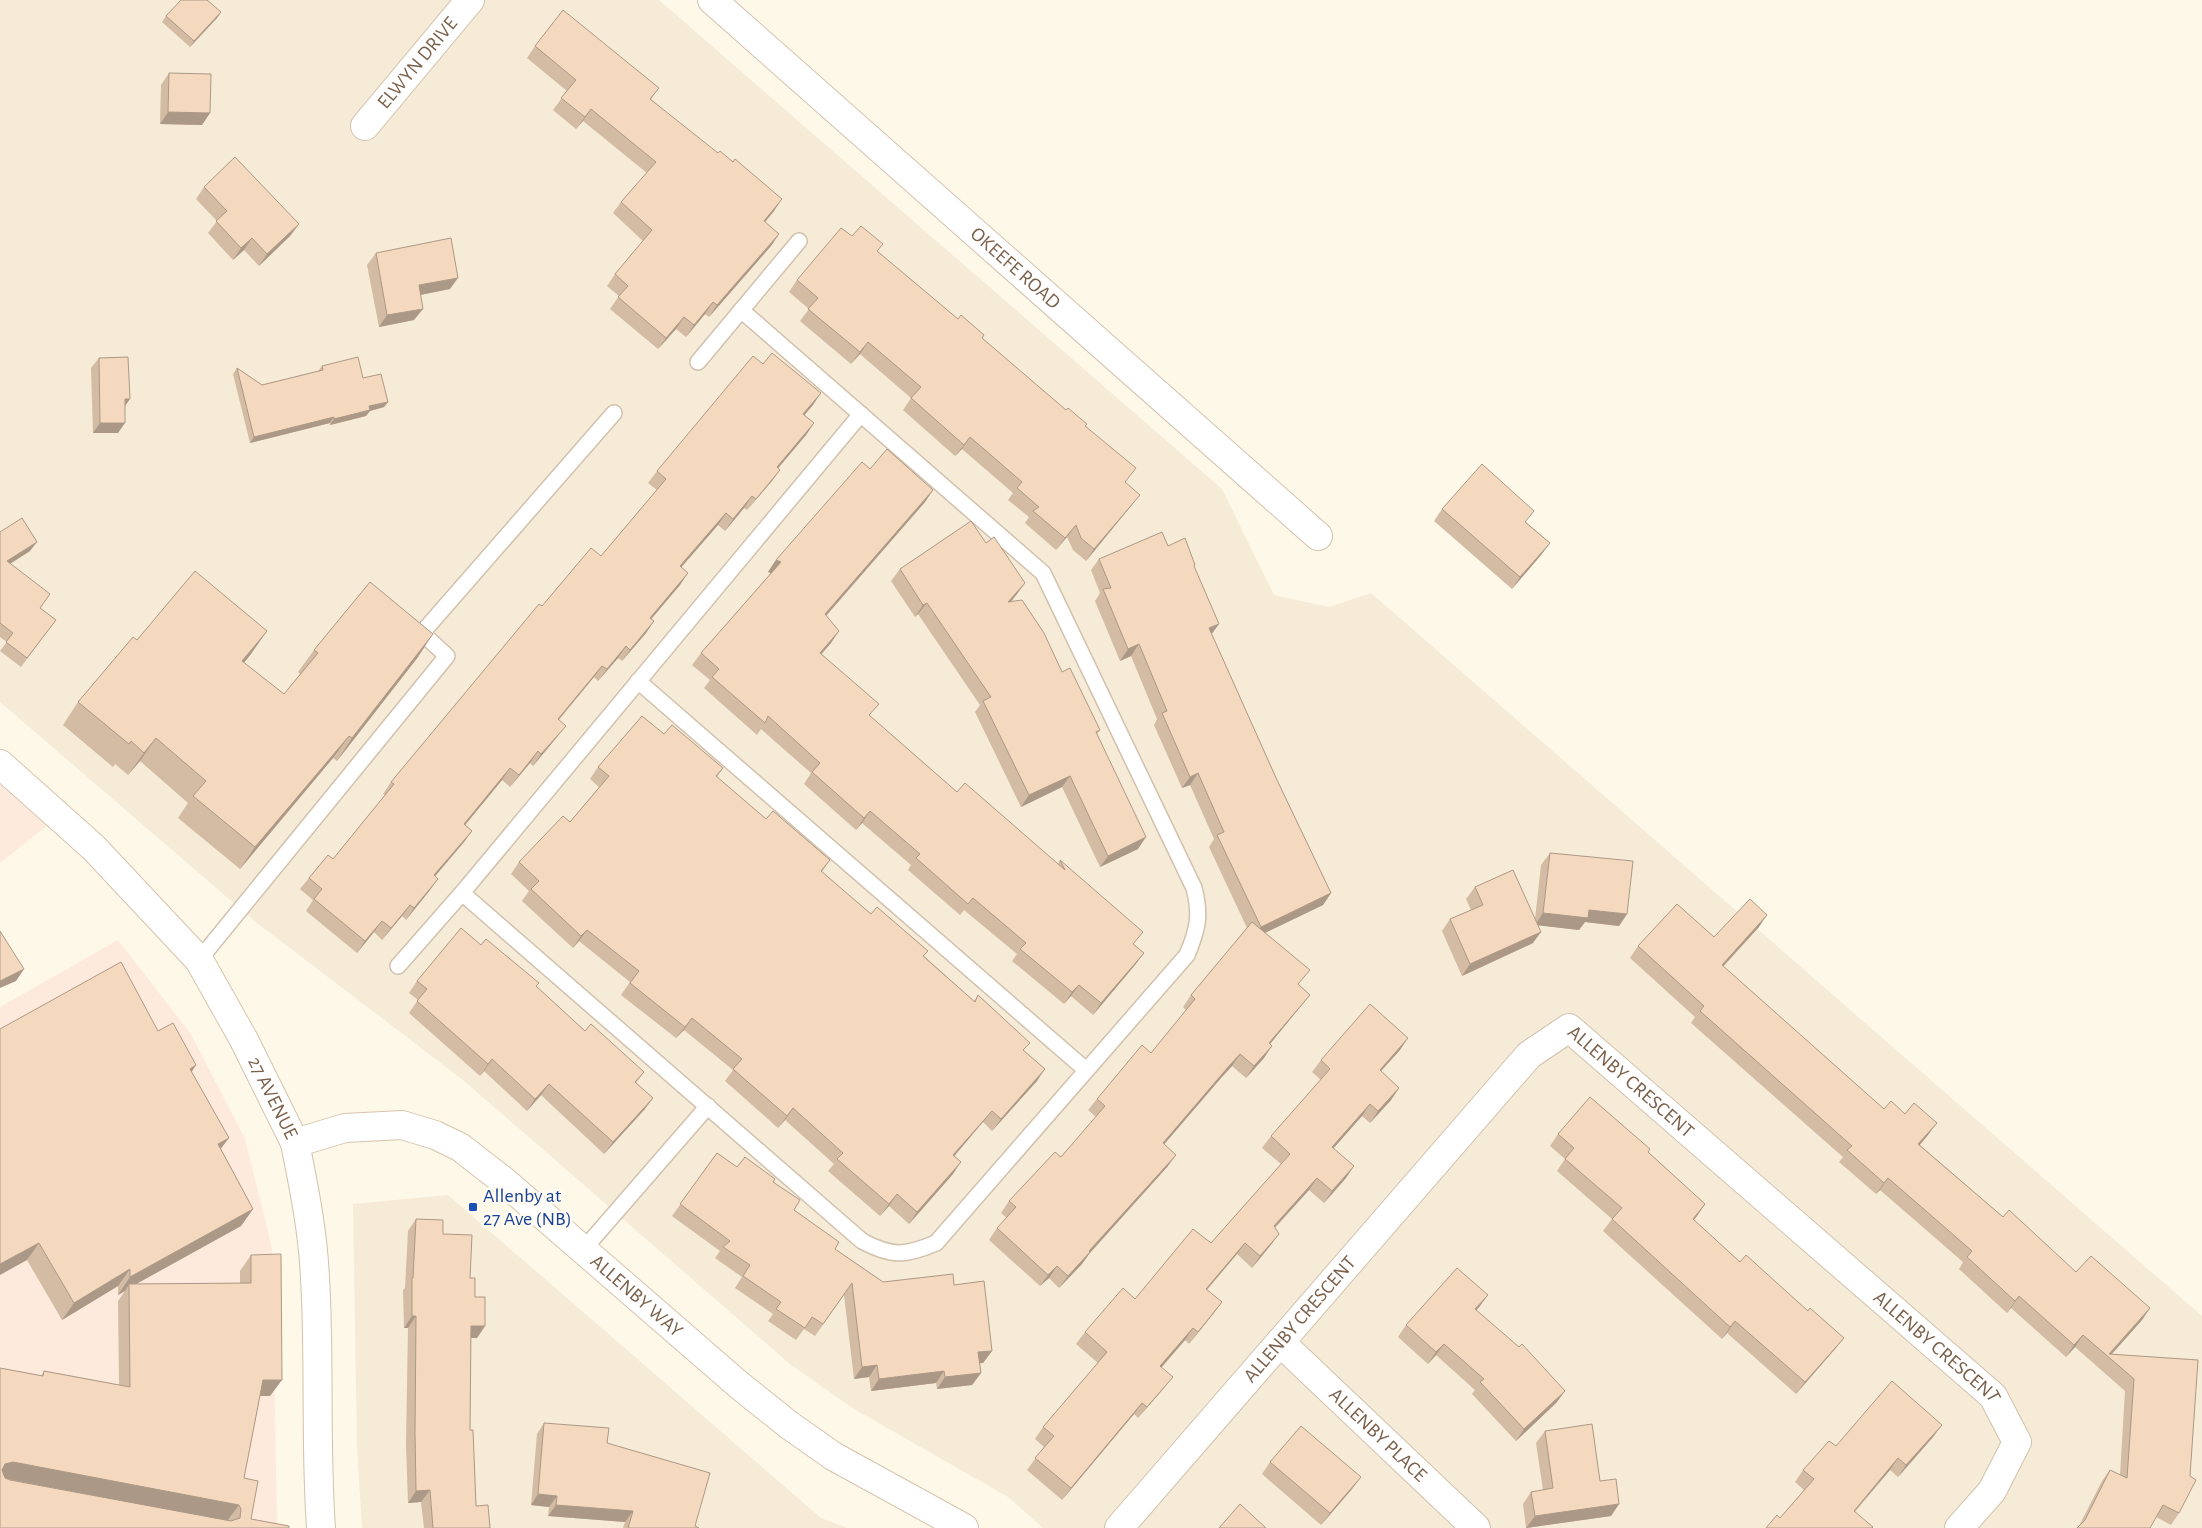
<svg xmlns="http://www.w3.org/2000/svg" width="2202" height="1528" viewBox="0 0 2202 1528" font-family="'Alegreya Sans',sans-serif">
	<style>
		.residential { fill: #f6ebd7 }
		.commercial { fill: #feeadd }
		.lines { fill: none; stroke-linecap: round; stroke-linejoin: round }
		.lane-casing { stroke: #d2c1ad; stroke-width: 18 }
		.street-casing { stroke: #d2c1ad; stroke-width: 30 }
		.secondary-casing { stroke: #d7c3ad; stroke-width: 30 }
		.lane { stroke: #fff; stroke-width: 15 }
		.street { stroke: #fff; stroke-width: 28 }
		.secondary { stroke: #fff; stroke-width: 28 }
		.wall { fill: #d3bba4; fill-rule: evenodd }
		.shaded-wall { fill: #ac9886 }
		.building { fill: #f5d9bf; stroke: #ac9886; fill-rule: evenodd }
		.transit-dot { fill: #1a4fb4; stroke: #fffbf1; stroke-width: 2 }
		.labels { text-anchor: middle; dominant-baseline: central; stroke-width: 5; stroke-linejoin: round; paint-order: stroke }
		.street-label { font-size: 20px; fill: #7b604a; stroke: #fffbf1 }
		.transit-label { font-size: 20px; fill: #164399; stroke: #fffbf1; text-anchor: start }
	</style>
	<rect width="100%" height="100%" fill="#fef8e9"/>
	<path class="residential" d="M0,0h659l563,489 52,106 55,12 42,-14 831,723v212h-1159l-35,-31 -154,-88 -63,-44 -328,-285 -206,-157 -257,-221z
		M448,1195l373,323 26,10h-485l-5,-80 -4,-244z"/>
	<path class="commercial" d="M0,782l50,41 -50,40z
		M118,940l73,94 54,105 27,109 5,280h-277v-521z"/>
	<g class="lines">
		<defs>
			<path id="lane" d="M698,362l101,-121
				M638,681l448,389
				M462,893l400,348c30,16 43,15 74,2l251,-288c11,-26 14,-40 7,-67l-151,-315 -302,-263
				M199,960l248,-304 -25,-23 192,-220
				M398,966l64,-73 399,-479
				M583,1250l125,-144"/>
			<g id="street">
				<path id="s1" d="M712,0l606,536"/>
				<path id="s2" d="M365,126l105,-126"/>
				<path d="M295,1143c9,45 18,89 20,135 5,83 0,167 6,250"/>
				<path id="s3" d="M1280,1342l196,186"/>
				<path id="s4" d="M1119,1528l410,-473 40,-27 424,368 24,46 -25,49 -33,37"/>
			</g>
			<g id="secondary">
				<path id="s5" d="M0,764l94,84 105,112 45,80 51,103 50,-15 57,-3 33,10 25,12 45,35 234,203 50,40 44,31 131,72"/>
			</g>
		</defs>
		<use href="#lane" class="lane-casing"/>
		<use href="#street" class="street-casing"/>
		<use href="#secondary" class="secondary-casing"/>
		<use href="#lane" class="lane"/>
		<use href="#street" class="street"/>
		<use href="#secondary" class="secondary"/>
	</g>
	<path class="wall" d="M221,12l-4,6 -27,29 -28,-25 4,-6z
		M535,46l124,42 -8,11 123,112 -9,11 14,12 -8,12 -62,71 -4,-3 -19,23 -10,-8 -18,20 -48,-40 9,-13 -12,-10 8,-12 28,-33 -30,-28 8,-11 26,-29 -64,-52 -7,8 -23,-19 14,-19 -40,-33z
		M169,73l41,40 -8,12 -42,-1 1,-39z
		M204,187l95,37 -9,12 -31,30 -15,-16 -11,10 -25,-27 9,-12 -21,-22z
		M852,236l25,15 81,68 24,19 84,72 20,16 40,57 5,23 -45,55 -13,-11 -6,-13 -11,13 -31,-27 4,-6 -21,-17 5,-7 -51,-44 -7,7 -52,-46 8,-12 -51,-44 -9,10 -51,-43 9,-12 -20,-17 8,-12z
		M376,253l74,36 -30,6 -6,25 -35,7 -12,-62z
		M99,358l31,41 -5,7 -7,27h-25l-2,-65z
		M322,366l41,12 25,24 -4,5 -14,4 -4,5 -36,9v-2l-80,20 -17,-69 4,-6 25,17 56,-14z
		M813,405l-9,10 10,8 -8,12 -28,33 -6,13 -25,29 -3,-2 -19,23 -7,-6 -37,42 -1,18 -29,34 3,2 -8,12 -24,28 -4,-3 -20,23 -4,-4 -35,43 -2,17 -24,29 -3,-3 -20,24 -8,-7 -37,45 7,6 -8,11 -29,34 -5,14 -24,30 -4,-4 -20,24 -8,-8 -17,21 -51,-42 7,-11 -13,-11 9,-11 24,-19 52,-64 -2,-1 8,-12 151,-176 59,-50 56,-66 -9,-7 9,-12z
		M870,469l63,21 -8,12 -99,114 5,27 -10,11 49,62 87,76 101,72 2,-4 74,85 10,8 -9,12 -42,50 -22,-19 -7,8 -52,-43 5,-7 -53,-44 -4,5 -52,-45 3,-5 -49,-42 -6,7 -52,-46 7,-11 -50,-44 -4,6 -53,-47 6,-8 -18,-15 9,-12 70,-80 -3,-1 8,-12z
		M1442,509l84,13 24,21 -9,12 -29,34 -78,-68z
		M0,532l30,19 -20,13 30,44 16,12 -35,47 -21,-16 7,-9 -7,-5z
		M1168,546l27,19 -1,2 17,67 66,146 54,113 -8,12 -58,28 34,52 11,10 -9,11 -31,38 -6,14 -18,20 -14,-12 -11,12 -57,66 4,22 -79,88 -7,10 -23,24 -10,-10 -9,8 -51,-46 8,-12 10,-10 -6,-5 8,-12 52,-44 35,-40 -8,-7 9,-11 54,-46 35,-43 -3,-3 8,-12 56,-67 -38,-81 5,-8 -24,-54 -8,3 -28,-63 3,-6 -26,-63 -11,5 -25,-60 5,-8 -9,-23 8,-11z
		M900,569l117,25 -6,8 51,70 38,58 -3,4 41,115 -38,18 -38,-80 -41,20 -46,-95 5,-7 -62,-91 -3,3 -24,-36z
		M137,640l114,14 -7,9 40,31 16,-20 -2,-2 16,-22 104,7 -81,104 -4,-3 -93,111 -62,-51 10,-15 -48,-42 -12,14 -13,-11 -2,3 -50,-42 15,-23z
		M664,734l59,34 -6,9 49,42 64,41 -8,12 49,42 57,37 -4,5 50,45 4,-6 46,56 13,30 -45,50 -9,-9 -29,34 -1,18 -44,50 -20,-18 -9,10 -52,-45 6,-7 -49,-44 -7,8 -53,-47 8,-11 -49,-40 -8,8 -55,-43 9,-13 -51,-41 -6,7 -51,-47 7,-10 -18,-17 8,-12 51,-40 29,-35 -9,-8 8,-12z
		M1550,853l77,61 -8,12 -34,-4 -6,8 -41,-5 -5,18 -71,33 -20,-45 8,-12 21,-9 -5,-11 9,-12 60,32 6,-54z
		M1759,927l-36,40 161,142 44,26 -8,10 83,72 73,55 74,36 -8,12 -31,35 87,5 -19,153 -8,12 -15,-8 -77,9 23,-45 8,-11 10,5 5,-84 -50,-44 -9,10 -55,-49 -4,5 -48,-44 4,-7 -83,-72 -4,4 -37,-32 4,-5 -152,-134 4,-6 -65,-59 8,-12 76,-9z
		M481,945l55,42 49,44 59,41 -8,11 17,15 -9,12 -40,44 -63,-59 -14,16 -43,-40 -4,5 -71,-63 9,-13 -9,-7 8,-12z
		M158,1031l38,34 -4,7 29,77 32,60 -12,17 -105,58 104,-1v-12l11,-16 19,141h-10l-16,82 7,41 38,7 -289,2v-160l41,8 3,-5 75,14 -1,-84 7,-10 -7,4v-9l-56,34 -35,-60zM7,1479l110,21 -107,-20z
		M1400,1050l-19,21 18,17 -8,12 -21,23 -8,-7 -29,32 13,30 -22,25 -15,-13 -34,38 4,6 -9,12 -18,22 -15,-14 -30,36 15,12 -9,12 -24,30 -4,-4 -23,27 2,21 -26,30 -4,-4 -72,86 -35,-30 17,-23 -9,-8 8,-12 55,-64 -22,-19 9,-12 50,-33 76,-56 70,-79 -19,-16 9,-12 50,-56 -9,-8 9,-12z
		M1558,1134l90,18 57,52 -11,16 46,42 68,49 36,27 -9,11 -39,45 -69,-61 -5,6 -119,-108 9,-12 -55,-48 8,-12 -15,-13z
		M717,1153l20,14 36,15 21,28 41,39 48,33 71,3 38,66 -9,12h-4l2,10 -9,12 -35,4 -1,-6 -65,8 -2,-14 -15,2 -10,-84 -29,41 -11,-7 -8,11 -28,-19 5,-7 -38,-26 7,-11 -27,-19 5,-7 -48,-35z
		M416,1219l27,15 27,44 5,19 10,29 -8,12h-6l-1,92 6,76 14,22h-66l-3,-26 -13,1 -2,-59 2,-116h-4l-1,-38 2,-2 3,-57z
		M1480,1306l-4,4 81,92 -41,39 -44,-47 3,-4 -39,-35 -8,9 -30,-27 8,-12z
		M544,1423l63,20 88,83 4,2h-76l2,-6 -77,-6 1,-9 -18,-2 6,-71z
		M1545,1431l55,50 19,23 -8,12 -85,12 -3,-24 8,-12 12,-2 -7,-47z
		M1933,1437l-35,40 -8,-7 -35,42 -75,6 24,-28 -9,-8 8,-12 33,-24z
		M1270,1462l82,27 -31,36 -59,-51z"/>
	<path class="shaded-wall" d="M221,12l-4,6 -27,29 4,-6z
		M591,109l-8,12 -7,8z
		M168,112l42,1 -8,12 -42,-1z
		M782,199l-8,12 -18,22 8,-12z
		M299,224l-9,12 -31,30 8,-12z
		M779,234l-8,12 -62,71 8,-12z
		M252,238l-8,12 -11,10 8,-12z
		M458,278l-8,11 -40,8 9,-12z
		M713,302l-8,12 -19,23 8,-12z
		M423,309l-9,11 -35,7 8,-12z
		M684,317l-8,12 -18,20 8,-11z
		M868,342l-8,12 -9,10 9,-12z
		M821,393l-8,12 -18,21 8,-12z
		M125,399h5l-8,11z
		M388,402l-4,5 -14,4 -4,5 -36,9 4,-6 35,-13z
		M334,417l-4,6 -80,20 4,-6z
		M100,423h25l-7,10h-25z
		M814,423l-8,12 -37,44 8,-12z
		M970,437l-8,12 -7,7 9,-11z
		M780,470l-8,11 -25,29 9,-11z
		M933,490l-8,12 -108,124 8,-12z
		M1140,495l-54,66 8,-12z
		M752,496l-8,12 -19,23 8,-12z
		M726,513l-8,12 -46,53 8,-12z
		M1076,525l-9,12 -11,13 9,-12z
		M37,542l-7,9 -30,19 7,-9z
		M1550,543l-9,12 -29,34 8,-12z
		M776,560l5,2 -8,12 -5,-2z
		M688,573l-8,12 -38,45 8,-12z
		M1025,583l-8,11 -17,20 8,-12z
		M927,603l-9,11 -3,3 8,-12z
		M654,621l-8,12 -24,28 8,-11z
		M1219,624l-8,11 -2,-7z
		M267,631l-16,23 -25,30 16,-23z
		M839,631l-8,12 -19,22 8,-12z
		M433,634l-15,23 -81,104 15,-23z
		M1139,644l-8,12 -11,5 8,-12z
		M626,646l-8,12 -20,23 9,-12z
		M602,666l-8,11 -45,54 9,-12z
		M566,726l-9,11 -24,29 8,-12z
		M349,736l-16,22 -93,111 15,-22z
		M156,738l-16,23 -12,14 16,-22z
		M538,751l-8,12 -20,24 9,-12z
		M510,768l-8,12 -46,56 8,-12z
		M1198,773l-8,12 -8,3 8,-11z
		M1070,776l-8,11 -41,20 8,-12z
		M870,811l-8,12 -6,7 8,-12z
		M472,831l-8,11 -38,45 8,-12z
		M1146,837l-8,12 -38,18 8,-11z
		M438,879l-8,11 -24,30 8,-12z
		M1331,893l-8,12 -71,34 9,-12z
		M410,905l-8,11 -20,24 9,-12z
		M1589,910l38,4 -8,12 -34,-4 -6,8 -44,-5 8,-12z
		M1767,915l-8,12 -46,50 9,-12z
		M382,921l-8,11 -17,21 8,-12z
		M587,930l-8,11 -6,7 8,-12z
		M1541,932l-8,11 -71,33 8,-12z
		M1144,953l-9,12 -42,50 8,-12z
		M24,969l-8,12 -16,7v-7z
		M1079,985l-8,11 -7,8 8,-12z
		M1310,995l-9,11 -40,49 8,-12z
		M692,1018l-8,12 -8,8 9,-11z
		M1408,1038l-8,12 -29,32 9,-12z
		M1272,1046l-8,12 -18,20 8,-12z
		M1240,1054l-8,12 -11,12 -66,77 8,-12 66,-77z
		M492,1059l-8,12 -4,5 8,-12z
		M196,1065l-12,17 6,-13z
		M1045,1069l-8,12 -45,50 9,-12z
		M549,1084l-8,11 -14,16 8,-12z
		M1399,1088l-8,12 -21,23 8,-12z
		M653,1098l-9,12 -40,44 9,-12z
		M1370,1104l-8,12 -38,43 8,-12z
		M793,1108l-8,12 -7,8z
		M992,1111l-9,11 -38,45 8,-12z
		M1937,1123l-9,12 -18,21 8,-12z
		M229,1138l-13,17 2,-11z
		M1176,1155l-8,11 -79,88 -7,10 -23,24 9,-12 21,-25z
		M961,1162l-8,12 -44,50 8,-12z
		M1354,1166l-8,12 -22,25 8,-12z
		M1317,1178l-8,12 -44,48 9,-12z
		M1888,1178l-8,12 -4,4 8,-11z
		M897,1194l-8,12 -9,10 9,-12z
		M1705,1204l-8,12 -13,15 9,-12z
		M253,1209l-12,17 -112,62v-4l-4,7 -7,4 12,-18z
		M1279,1234l-9,12 -18,22 8,-12z
		M39,1243l-12,17 -27,15v-11z
		M1245,1243l-8,11 -40,47 9,-12z
		M1057,1266l-8,12 -9,8 8,-11z
		M130,1269l-12,17 -56,34 12,-17z
		M1488,1295l-8,11 -13,15 8,-12z
		M2019,1296l-8,12 -4,5 8,-12z
		M1222,1302l-9,12 -24,30 9,-12z
		M2150,1308l-8,12 -33,37 -1,-1z
		M412,1316h4l-8,12h-4z
		M1735,1321l-8,12 -5,6 8,-12z
		M471,1326h14l-8,12h-15z
		M1193,1328l-8,12 -33,38 8,-12z
		M2083,1335l-8,12 -9,10 8,-12z
		M1844,1338l-9,11 -39,45 9,-12z
		M1444,1344l-8,11 -8,9 8,-12z
		M992,1351l-9,12 -13,1 8,-12z
		M877,1365l-8,12 -15,2 8,-12z
		M944,1371l-8,12 -65,8 8,-12z
		M981,1373l-9,12 -35,4 8,-12z
		M1173,1377l-9,11 -26,30 9,-11z
		M263,1380h19l-12,16h-19z
		M1565,1391l-8,11 -41,39 8,-12z
		M1142,1403l-8,11 -72,86 9,-12z
		M1942,1425l-9,12 -35,40 8,-12z
		M1898,1458l-8,12 -45,52 9,-11z
		M13,1462l226,43 -12,16 -225,-43 -2,-7 5,-7z
		M1361,1477l-9,12 -31,36 9,-12z
		M430,1490l-9,12 -13,1 8,-12z
		M538,1494l19,2 -8,11 -18,-2z
		M1619,1504l-8,12 -85,12 9,-12z
		M556,1505l77,6 -8,11 -77,-6z"/>
	<path class="building" d="M181,0h26l14,12 -27,29 -28,-25z
		M563,10l96,78 -9,11 68,54 2,-2 13,11 2,-3 47,40 -18,22 15,13 -62,71 -4,-3 -19,23 -10,-8 -18,21 -48,-41 10,-11 -13,-12 37,-44 -31,-28 35,-40 -65,-53 -6,8 -24,-19 15,-18 -41,-34z
		M169,73l42,1 -1,39 -42,-1z
		M235,157l64,67 -32,30 -15,-16 -11,10 -25,-27 11,-10 -23,-24z
		M861,226l22,18 -6,7 81,68 3,-4 23,20 -2,3 84,72 2,-2 19,16 -2,2 51,42 -11,14 15,13 -46,54 -13,-11 -5,-13 -11,13 -32,-27 6,-4 -22,-19 5,-6 -52,-45 -6,8 -53,-47 10,-11 -53,-45 -8,10 -52,-43 10,-11 -21,-18 44,-52 11,8z
		M451,238l7,40 -39,7 4,24 -36,6 -11,-62z
		M772,353l49,40 -18,21 11,9 -37,44 3,3 -24,29 -4,-3 -19,23 -7,-6 -46,53 8,7 -38,45 4,3 -24,29 -4,-4 -19,23 -5,-3 -44,53 8,7 -25,28 -3,-3 -19,24 -9,-7 -46,56 8,7 -38,44 4,4 -24,29 -4,-3 -19,23 -9,-7 -17,20 -51,-42 8,-10 -13,-11 19,-23 5,4 61,-75 -3,-2 148,-178 3,2 49,-58 10,8 65,-77 -9,-8 96,-115 10,8z
		M128,357l2,42h-5v24h-25l-1,-65z
		M358,357l5,21 18,-4 7,28 -19,4 1,4 -36,9v-2l-80,20 -17,-69 25,17 61,-15 -1,-4z
		M887,449l46,41 -108,124 14,17 -19,22 59,51 -10,11 88,77 8,-9 100,87 -5,-10 83,72 -10,12 11,9 -43,50 -22,-18 -7,7 -52,-43 6,-6 -53,-45 -5,6 -52,-46 4,-4 -50,-43 -6,7 -52,-46 8,-9 -52,-47 -3,7 -53,-46 7,-8 -18,-16 80,-91 -5,-2 86,-98 8,7z
		M1482,464l52,47 -9,11 25,21 -30,34 -78,-68z
		M22,518l15,24 -30,19 43,33 -10,14 16,12 -29,38 -21,-16 7,-9 -13,-10v-91z
		M971,521l15,22 8,-6 31,46 -17,19 14,-2 22,33 18,39 8,-4 30,62 -4,2 50,105 -38,19 -38,-80 -41,19 -46,-94 8,-4 -64,-94 -4,2 -23,-36z
		M1162,532l6,14 17,-8 10,27 -1,1 25,58 -10,4 68,152 54,113 -70,34 -44,-92 7,-3 -26,-59 -8,4 -28,-64 5,-2 -28,-67 -11,5 -25,-60 8,-1 -12,-29z
		M195,571l72,60 -25,30 42,33 34,-41 -4,-3 56,-68 63,52 -81,104 -3,-2 -94,111 -62,-51 13,-15 -50,-43 -12,15 -13,-12 -2,3 -51,-42 55,-65 4,3z
		M642,716l22,18 8,-9 51,43 -7,8 50,43 7,-8 57,49 -9,11 50,43 6,-7 51,44 -5,5 52,46 3,-7 52,48 -7,7 22,19 -44,50 -9,-8 -39,44 8,7 -44,50 -20,-18 -8,10 -52,-45 6,-6 -50,-45 -6,8 -54,-47 9,-10 -50,-41 -7,9 -55,-44 9,-12 -52,-41 -6,6 -50,-47 8,-8 -20,-19 44,-46 7,6 39,-46 -11,-9z
		M1550,853l83,8 -6,53 -38,-4 -1,8 -45,-5z
		M1513,870l28,62 -71,32 -20,-45 33,-14 -8,-18z
		M1750,899l17,16 -45,50 162,144 7,-8 14,13 9,-11 23,20 -19,21 85,73 6,-7 67,62 15,-16 59,52 -41,46 89,6 -8,116 6,4 -17,33 -16,-8 -13,23h-73l8,-8 25,-50 17,8 7,-99 -51,-44 -9,10 -55,-49 -4,5 -48,-44 5,-6 -84,-73 -4,5 -37,-33 5,-4 -152,-135 4,-5 -66,-60 39,-42 37,33z
		M1252,922l58,48 -12,14 12,11 -41,48 3,3 -18,20 -14,-12 -11,12 -66,77 13,12 -87,96 1,1 -22,24 -11,-10 -9,9 -51,-47 19,-21 -7,-6 46,-49 6,5 44,-51 -8,-7 45,-54 9,8 44,-54 -4,-4z
		M461,928l20,17 5,-6 53,44 -3,3 49,45 6,-7 53,48 -9,10 18,16 -40,44 -64,-58 -14,15 -43,-40 -4,5 -71,-63 10,-12 -10,-8z
		M0,931l24,38 -24,12z
		M121,962l37,69 15,-8 23,42 -6,4 39,69 -11,6 35,65 -123,68v-8l-56,34 -35,-60 -39,21v-235z
		M1370,1004l38,34 -28,32 19,18 -21,23 -8,-7 -38,43 22,19 -22,25 -15,-13 -43,48 5,8 -19,22 -15,-13 -39,46 16,13 -24,30 -5,-4 -33,38 13,11 -26,30 -5,-4 -71,85 -36,-30 19,-22 -11,-9 64,-75 -22,-20 38,-44 12,11 58,-70 18,14 79,-89 -19,-18 59,-67 -9,-9z
		M1590,1097l60,52 -2,3 57,52 -12,15 47,43 6,-7 62,56 2,-3 34,30 -39,44 -70,-61 -5,6 -118,-108 10,-11 -57,-49 9,-11 -16,-14z
		M717,1153l20,14 8,-10 30,22 -2,3 27,18 -6,10 45,32 -4,7 48,33 70,-8 1,11 30,-4 8,70 -14,1 3,21 -36,4 -1,-6 -65,8 -2,-14 -15,2 -10,-84 -29,41 -11,-7 -7,11 -29,-19 5,-7 -38,-26 7,-11 -27,-18 7,-6 -50,-37z
		M416,1219l27,1v14l29,1 -2,43h5v19h10v29h-14l-1,104h3l3,76 12,-1 2,23h-57l-3,-38 -14,1 -1,-58 1,-117h-4v-38h1z
		M281,1254l1,126h-19l-19,98 14,3 -7,38 38,7v2h-289v-160l43,8 1,-5 86,16 -1,-103 122,-1v-28zM13,1462l226,43 2,4 -1,9 -9,3 -221,-41 -5,-2 -3,-8 3,-6z
		M1457,1268l31,27 -13,14 44,38 3,-3 43,47 -41,38 -44,-47 4,-3 -40,-35 -8,8 -30,-27z
		M1892,1381l50,44 -36,40 -8,-7 -44,53 19,16 -1,1h-106l11,-13 3,3 34,-39 -11,-9 26,-29 7,5z
		M544,1423l65,5 -2,15 103,30 -15,53 4,2h-71l5,-17 -77,-6 1,-9 -19,-2z
		M1592,1424l8,57 16,-2 3,25 -84,12 -4,-24 22,-4 -8,-57z
		M1301,1426l60,51 -31,36 -60,-51z
		M1240,1504l26,24h-47z"/>
	<rect class="transit-dot" x="468" y="1202" width="10" height="10" rx="2.5"/>
	<g class="labels">
		<g class="street-label">
			<text stroke="none"><textPath href="#s2" startOffset="82">ELWYN DRIVE</textPath></text>
			<text stroke="none"><textPath href="#s1" startOffset="405">OKEEFE ROAD</textPath></text>
			<text stroke="none"><textPath href="#s4" startOffset="756">ALLENBY CRESCENT</textPath></text>
			<text stroke="none"><textPath href="#s5" startOffset="436">27 AVENUE</textPath></text>
			<text stroke="none"><textPath href="#s5" startOffset="889">ALLENBY WAY</textPath></text>
			<text stroke="none"><textPath href="#s4" startOffset="276">ALLENBY CRESCENT</textPath></text>
			<text stroke="none"><textPath href="#s4" startOffset="1161">ALLENBY CRESCENT</textPath></text>
			<text stroke="none"><textPath href="#s3" startOffset="135">ALLENBY PLACE</textPath></text>
		</g>
		<g class="transit-label">
			<text x="483" y="1196">Allenby at<tspan x="483" dy="23">27 Ave (NB)</tspan></text>
		</g>
	</g>
</svg>
